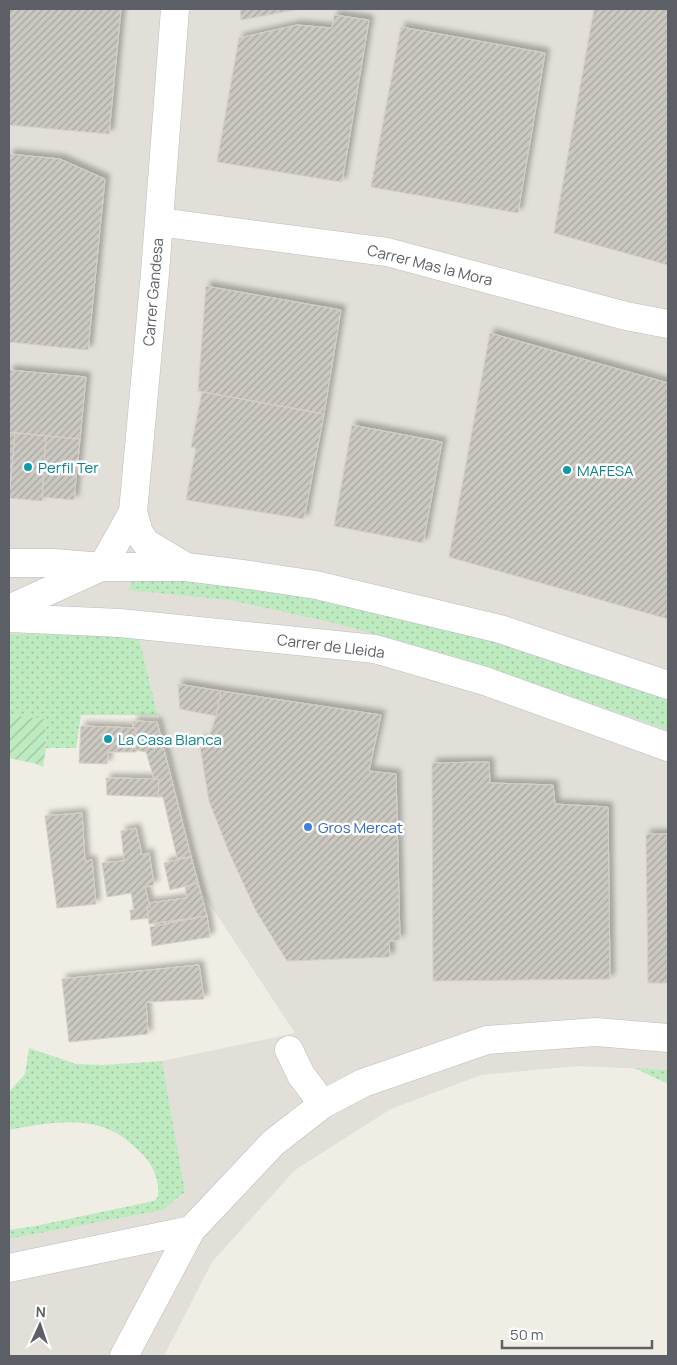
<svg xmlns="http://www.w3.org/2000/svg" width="677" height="1365" viewBox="0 0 677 1365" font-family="Manrope,sans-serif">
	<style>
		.industrial { fill: #e1dfd8 }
		.grass { fill: url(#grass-dots) }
		.garden { fill: url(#garden-furrows) }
		.building { fill: url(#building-hatch); stroke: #d6d0c1; filter: url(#shadow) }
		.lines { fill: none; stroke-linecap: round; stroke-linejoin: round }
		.minor-casing { stroke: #b9bcc1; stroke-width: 29 }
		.minor { stroke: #fff; stroke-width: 28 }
		.culture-dot { fill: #0f9aa8; stroke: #fff; stroke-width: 2 }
		.shop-dot { fill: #3f7fe0; stroke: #fff; stroke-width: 2 }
		.labels { text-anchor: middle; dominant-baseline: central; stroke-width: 5; stroke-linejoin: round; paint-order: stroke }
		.street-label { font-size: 15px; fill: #5c6066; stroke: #fff }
		.culture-label { font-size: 15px; fill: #0d838f; stroke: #fff; text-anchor: start }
		.shop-label { font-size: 15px; fill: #366cbe; stroke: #fff; text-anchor: start }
	</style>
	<defs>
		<pattern id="grass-dots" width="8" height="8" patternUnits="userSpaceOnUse" patternTransform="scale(1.25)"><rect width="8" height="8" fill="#beeac0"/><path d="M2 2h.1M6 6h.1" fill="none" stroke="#9ec1a0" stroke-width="1.8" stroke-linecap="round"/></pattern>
		<pattern id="garden-furrows" width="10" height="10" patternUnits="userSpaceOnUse" patternTransform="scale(1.25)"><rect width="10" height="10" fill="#beeac0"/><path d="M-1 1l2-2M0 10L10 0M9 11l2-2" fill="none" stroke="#9ec1a0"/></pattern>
		<pattern id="building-hatch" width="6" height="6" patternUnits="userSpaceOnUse" patternTransform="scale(1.25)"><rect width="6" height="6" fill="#cbc8c1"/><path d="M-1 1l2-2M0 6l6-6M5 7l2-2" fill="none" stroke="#a8a6a1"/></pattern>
		<filter id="shadow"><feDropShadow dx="4.5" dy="-4.5" stdDeviation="2.5" flood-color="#0004"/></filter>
	</defs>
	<rect width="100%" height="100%" fill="#f0eee4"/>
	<path class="industrial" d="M9,9h659v1061l-90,-4 -97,9 -90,34 -96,61 -83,92 -48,94h-155v-117l154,-29 22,-17 -23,-132 133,-28 -92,-139 -65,-260 -45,-2 -84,2z"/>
	<path class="grass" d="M136,574l174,19 129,29 229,74v34l-204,-71 -129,-36 -105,-23 -102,-10z
		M93,632l45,2 20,81h-77l-5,33h-30l-1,-29 -36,-4v-81z
		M29,1048l47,16 27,1 59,-4 23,131 -22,18 -154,29v-9l26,-4 114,-24 5,-1 4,-4c2,-19 -7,-36 -21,-48 -7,-6 -13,-12 -21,-16 -33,-18 -73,-9 -107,-3v-39l2,-1 14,-16z
		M634,1068l34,2v14z"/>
	<path class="garden" d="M9,715l36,4 1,29 -3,19 -6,-3 -28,-6z"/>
	<path class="building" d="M9,9h112l-12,125 -100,-9z
		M240,9h59l-58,11z
		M594,9h74v256l-114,-32z
		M334,15l35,5 -27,162 -125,-20 22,-124 58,-13 35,3z
		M401,27l144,26 -27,160 -147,-26z
		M9,154l51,5 45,20 -17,171 -79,-8z
		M206,286l135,24 -17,104 -126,-23z
		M490,333l178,50v236l-219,-62z
		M9,370l77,7 -6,62 -71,-7z
		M202,392l122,22 -20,105 -118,-19 10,-52 -5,-1z
		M352,425l90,17 -19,101 -89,-17z
		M9,432l6,1 -6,65z
		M15,433l31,3 -4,65 -33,-3z
		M46,436l34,3 -6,61 -32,-3z
		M178,684l43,7 -5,25 -36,-7z
		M221,691l160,24 -12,56 27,3 4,166 -11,1 1,16 -103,4 -31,-50 -27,-59 -20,-51 -10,-61 9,1 8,-25z
		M133,721l24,1 34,135 -14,1 -14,-61h-5l1,-18h-5l-8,-27 -11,-2 1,-22h-3z
		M81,726l55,2v24h-28l-1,12 -28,-1z
		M489,762l1,21 63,2 2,19 53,3 2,172 -177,2 -1,-218z
		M106,778l53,1 -1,18 -51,-2z
		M82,813l3,48 7,-1 4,44 -39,4 -12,-92z
		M136,828l6,27 7,-2 5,32 -9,2 5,20h-3l2,11 -18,2 -1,-10h4l-3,-17 -24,4 -5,-34 22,-2 -3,-30z
		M646,834h22v149h-20z
		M191,857l7,26 -28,7 -6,-27z
		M198,883l9,33 -58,8 -2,-17h3l-1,-4 38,-5 -2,-11z
		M207,916l3,21 -58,9 -2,-19z
		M199,965l5,34 -58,3 2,32 -79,8 -7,-63z"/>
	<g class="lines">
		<defs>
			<path id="minor" d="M159,222l228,30 239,64 42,8
				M133,512l6,21 7,10 40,24
				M9,563h45l48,4h84l64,8 66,10 184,44 168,56
				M102,567l31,-55 22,-239 20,-264
				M9,609l92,-42
				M9,618l111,5 255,26 110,32 183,66
				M289,1050l12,25 22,29
				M9,1268l182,-38
				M124,1356l67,-126 82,-87 50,-39 40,-21 124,-43 109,-8 72,6"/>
		</defs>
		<use href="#minor" class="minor-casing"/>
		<use href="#minor" class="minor"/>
	</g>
	<g class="culture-dot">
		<circle cx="28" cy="467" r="5"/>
		<circle cx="567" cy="470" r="5"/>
		<circle cx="108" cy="739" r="5"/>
	</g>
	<circle class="shop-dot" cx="308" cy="827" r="5"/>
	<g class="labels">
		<g class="street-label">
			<text transform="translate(430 265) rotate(14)">Carrer Mas la Mora</text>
			<text transform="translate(153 292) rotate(-85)">Carrer Gandesa</text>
			<text transform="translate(331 646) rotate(7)">Carrer de Lleida</text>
		</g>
		<g class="culture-label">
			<text x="38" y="467">Perfil Ter</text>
			<text x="577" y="470">MAFESA</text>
			<text x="118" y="739">La Casa Blanca</text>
		</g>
		<g class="shop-label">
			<text x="318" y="827">Gros Mercat</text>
		</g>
	</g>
	<rect width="677" height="1365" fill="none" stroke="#5c6066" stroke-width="20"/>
	<g transform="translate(40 1325) rotate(3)" stroke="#ffffff" stroke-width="4" paint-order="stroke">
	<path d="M0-4L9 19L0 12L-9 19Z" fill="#5c6066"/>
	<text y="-8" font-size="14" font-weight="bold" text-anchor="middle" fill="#5c6066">N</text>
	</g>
	<path d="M502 1340v8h150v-8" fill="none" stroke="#5c6066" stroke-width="2.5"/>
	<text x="510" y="1340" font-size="15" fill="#5c6066" stroke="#ffffff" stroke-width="4" paint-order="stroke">50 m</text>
</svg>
